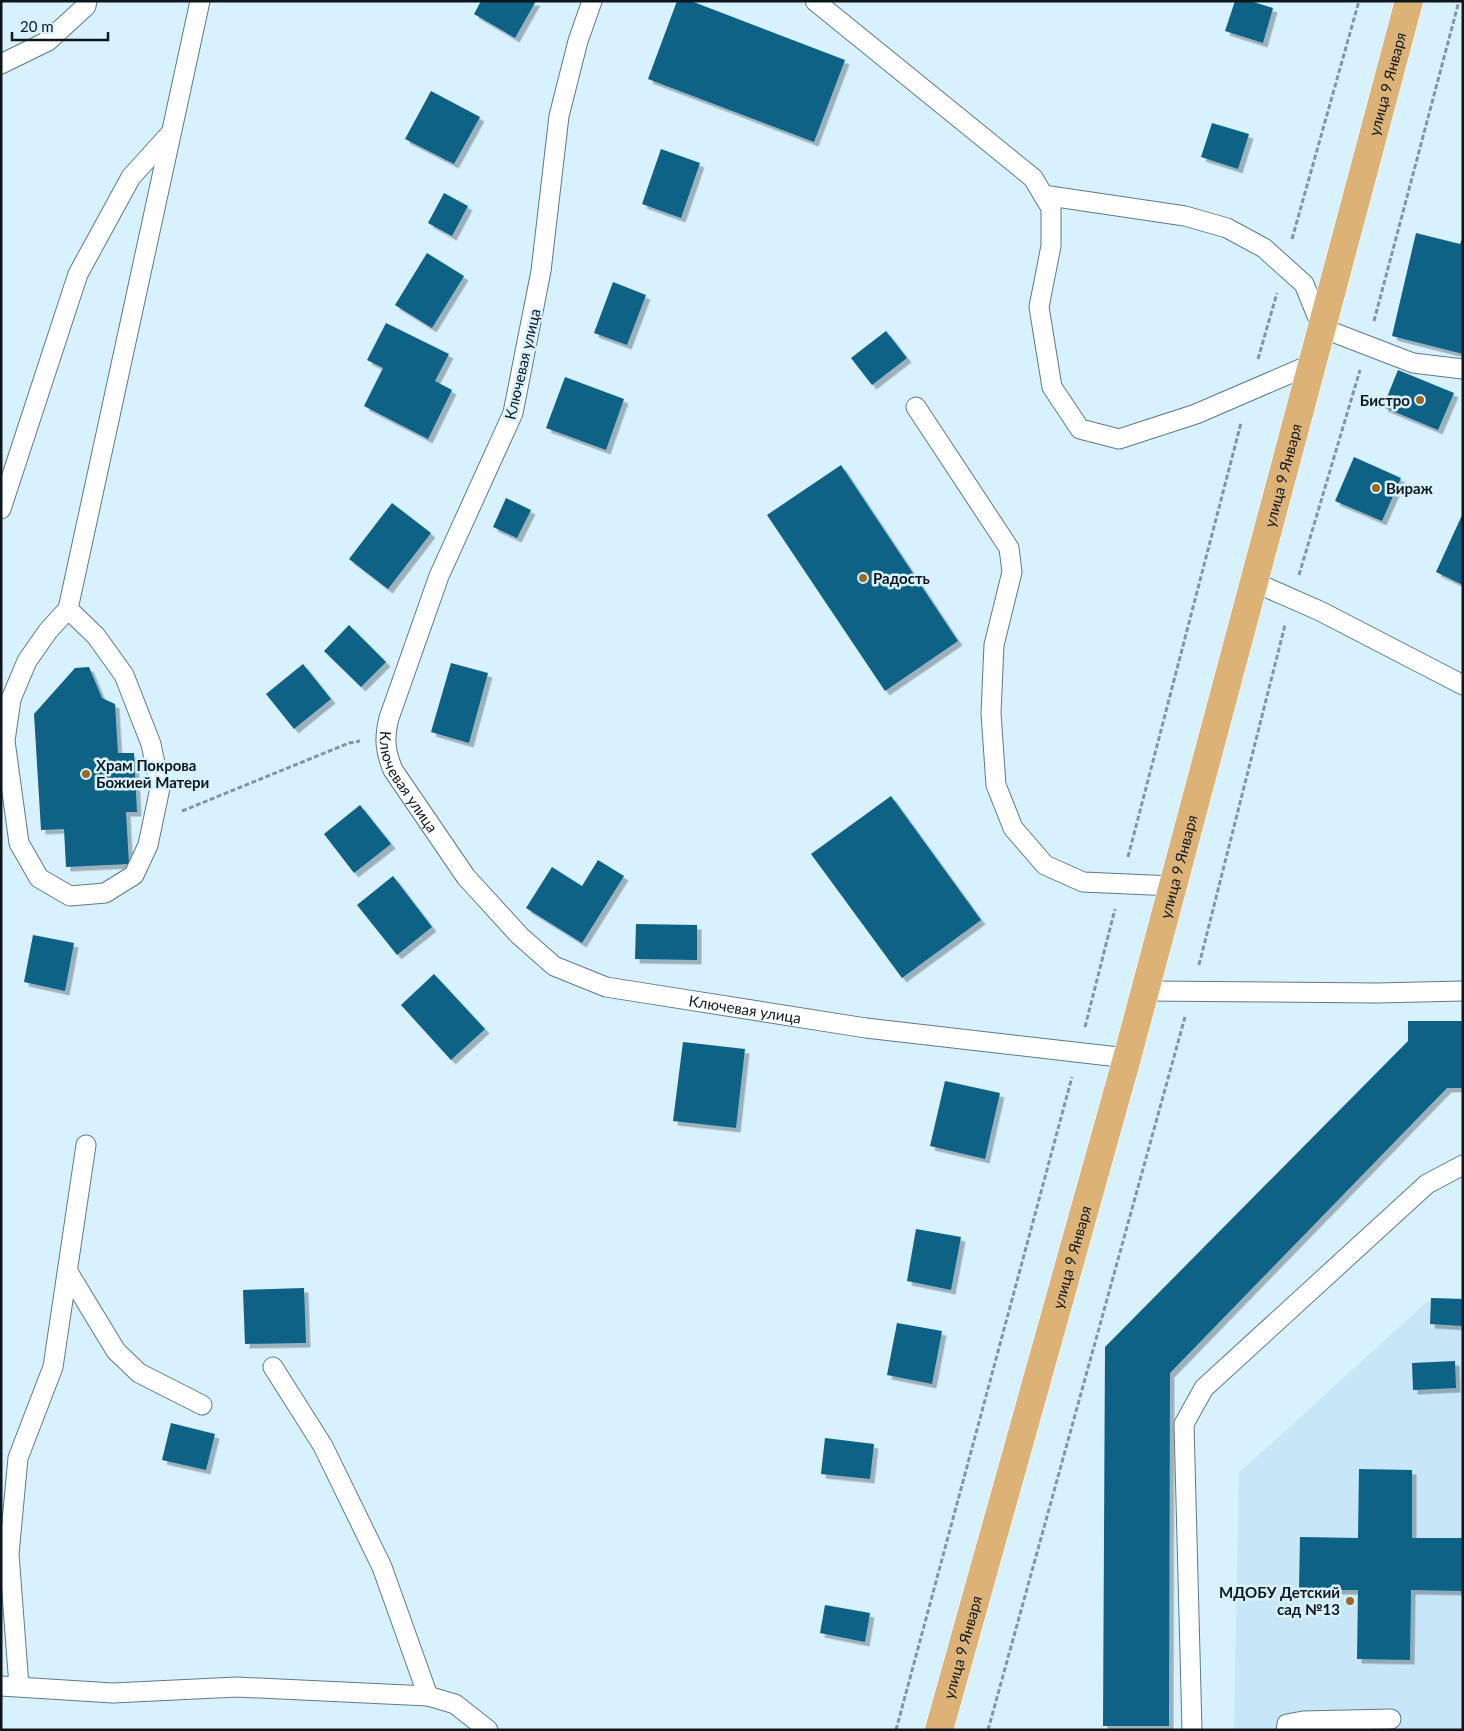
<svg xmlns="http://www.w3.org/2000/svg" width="1464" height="1731" viewBox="0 0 1464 1731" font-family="Lato,sans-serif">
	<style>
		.built { fill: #c7e6f8 }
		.building { fill: #0a6285; filter: url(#shadow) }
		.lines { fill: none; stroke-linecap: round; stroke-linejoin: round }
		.service-casing { stroke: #5d7989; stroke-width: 21 }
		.primary-casing { stroke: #fff; stroke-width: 29 }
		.path { stroke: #8295a0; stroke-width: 3; stroke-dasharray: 5 2.5; stroke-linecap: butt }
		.service { stroke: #fff; stroke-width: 19 }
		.primary { stroke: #dcb277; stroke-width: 28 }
		.poi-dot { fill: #9d6821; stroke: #d8f1ff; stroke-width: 2 }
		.labels { text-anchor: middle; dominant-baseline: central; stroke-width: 5; stroke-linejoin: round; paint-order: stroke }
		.street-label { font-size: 15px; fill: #0c171d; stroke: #d8f1ff }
		.poi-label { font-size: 15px; font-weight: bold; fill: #0c171d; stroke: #d8f1ff; text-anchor: start }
	</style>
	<defs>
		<filter id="shadow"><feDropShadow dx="4.5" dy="4.5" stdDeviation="0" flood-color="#0004"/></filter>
	</defs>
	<rect width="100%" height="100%" fill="#d8f1ff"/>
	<path class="built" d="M1431,1298l32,1v431h-229l5,-257z"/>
	<path class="building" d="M481,1h55l-21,37 -41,-24z
		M677,1h14l154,59 -31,82 -166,-63z
		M1235,1h15l23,7 -10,35 -38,-12z
		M431,91l49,26 -26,47 -49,-25z
		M1212,123l37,11 -11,35 -37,-12z
		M661,149l39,14 -19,55 -39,-14z
		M444,193l24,13 -16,30 -24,-13z
		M1416,233l44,11 3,-7v117l-71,-18z
		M427,253l37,23 -32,52 -37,-23z
		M613,282l33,13 -19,50 -33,-12z
		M386,323l63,31 -14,27 17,9 -24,49 -64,-33 19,-38 -16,-8z
		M886,331l21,27 -35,27 -21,-27z
		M1398,370l56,23 -16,37 -55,-23z
		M565,377l59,22 -18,51 -60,-22z
		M1354,457l47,21 -19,43 -47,-20z
		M841,465l117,176 -73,50 -118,-176z
		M506,498l25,12 -14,28 -24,-11z
		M392,503l39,30 -43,56 -39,-30z
		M1463,513v72l-27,-13z
		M349,625l37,37 -25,25 -37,-36z
		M451,663l37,10 -19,70 -38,-11z
		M303,664l28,35 -37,30 -28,-35z
		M89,667l13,31 13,6 3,49h16l3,59h-11l3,52 -63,3 -2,-38 -23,1 -7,-116 41,-46z
		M891,796l90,124 -79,58 -91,-124z
		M360,805l31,39 -37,29 -30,-39z
		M598,860l26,16 -42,67 -56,-35 26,-41 30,19z
		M393,876l39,51 -35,28 -40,-50z
		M636,924l61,1v35l-62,-1z
		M33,935l41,8 -9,48 -41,-9z
		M434,974l51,55 -34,31 -50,-55z
		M1408,1021h55v67h-16l-277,285 -1,353h-66l2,-379 303,-306z
		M683,1042l62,7 -9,79 -63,-7z
		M945,1081l55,12 -15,66 -55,-13z
		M916,1229l45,8 -10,53 -44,-9z
		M304,1288l2,55 -61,1 -2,-54z
		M1431,1298l32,1v27l-33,-2z
		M897,1323l45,8 -10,53 -45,-9z
		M1455,1361l1,27 -43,2 -1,-27z
		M171,1423l44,11 -9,36 -44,-10z
		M825,1438l49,6 -4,35 -49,-5z
		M1359,1469l53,1v68h51v53l-52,-1 -1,70 -53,-1 1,-69h-59l1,-53 58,1z
		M825,1605l45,8 -5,29 -45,-9z"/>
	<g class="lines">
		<defs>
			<g id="service">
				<path id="s1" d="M592,1l-14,40 -19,75 -18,155 -28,142 -74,163 -50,142c-5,20 -4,33 4,52l73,107 54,59 34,30 52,21 260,41 261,30"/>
				<path d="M815,1l218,177 18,30v38l-12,61 13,80 28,42 39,10 77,-25 116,-50"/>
				<path d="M1,64l47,-23 38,-35 1,-5"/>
				<path d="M1043,195l142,21 42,12 37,20 40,36 18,44 91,35 50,6"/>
				<path d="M916,407l93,141 3,24 -18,73 -3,68 5,72 17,43 32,37 38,17 90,4"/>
				<path d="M1,509l77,-235 53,-97 39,-43"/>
				<path d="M1254,582l66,29 143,74"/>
				<path d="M68,609l28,27 28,39 27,69 9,44 -12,57 -14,30 -29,18 -35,3 -31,-18 -20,-35 -14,-102 6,-42 16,-38 21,-30 20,-22 132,-608"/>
				<path d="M1145,991l232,2 86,-2"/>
				<path d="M68,1272l48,79 23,22 63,32"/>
				<path d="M273,1367l50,79 59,121 46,129"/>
				<path d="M1,1686l112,7 124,-6 191,9 27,8 33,26"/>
				<path d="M19,1686l-10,-132 9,-96 35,-91 33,-222"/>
				<path d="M1192,1730l-8,-306 20,-36 223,-204 36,-19"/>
				<path d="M1286,1730l1,-6 16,-3 88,-2"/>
			</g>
			<g id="primary">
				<path id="s2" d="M939,1730l188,-672 282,-1057"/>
			</g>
		</defs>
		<use href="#service" class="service-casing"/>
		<use href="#primary" class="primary-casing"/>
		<path class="path" d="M1292,239l67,-238
			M1374,321l85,-320
			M1258,359l19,-66
			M1299,575l61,-205
			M182,811l167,-68 11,-2
			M1128,857l113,-434
			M1199,965l86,-340
			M1085,1027l30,-118
			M896,1730l176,-653
			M988,1730l197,-713"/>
		<use href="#service" class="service"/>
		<use href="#primary" class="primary"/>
	</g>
	<g class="poi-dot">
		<circle cx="1420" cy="400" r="5"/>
		<circle cx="1376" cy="488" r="5"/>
		<circle cx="863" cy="578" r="5"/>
		<circle cx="86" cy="774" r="5"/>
		<circle cx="1350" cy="1601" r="5"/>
	</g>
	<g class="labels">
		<g class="street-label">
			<text stroke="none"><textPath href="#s2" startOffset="1706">улица 9 Января</textPath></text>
			<text transform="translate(522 364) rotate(-77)">Ключевая улица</text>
			<text stroke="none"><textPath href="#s2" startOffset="1301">улица 9 Января</textPath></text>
			<text stroke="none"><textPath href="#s1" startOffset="820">Ключевая улица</textPath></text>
			<text stroke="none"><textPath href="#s2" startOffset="896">улица 9 Января</textPath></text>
			<text stroke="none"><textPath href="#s1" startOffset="1255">Ключевая улица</textPath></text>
			<text stroke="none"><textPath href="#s2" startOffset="491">улица 9 Января</textPath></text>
			<text stroke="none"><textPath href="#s2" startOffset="86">улица 9 Января</textPath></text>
		</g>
		<g class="poi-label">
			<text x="1410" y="400" text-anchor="end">Бистро</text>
			<text x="1386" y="488">Вираж</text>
			<text x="873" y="578">Радость</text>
			<text x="96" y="765">Храм Покрова<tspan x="96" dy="17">Божией Матери</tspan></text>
			<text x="1340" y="1592" text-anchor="end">МДОБУ Детский<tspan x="1340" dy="17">сад №13</tspan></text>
		</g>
	</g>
	<rect width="1464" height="1731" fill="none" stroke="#0c171d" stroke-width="5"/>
	<path d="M12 32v8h96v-8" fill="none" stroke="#0c171d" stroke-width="2.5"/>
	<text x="20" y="32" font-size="15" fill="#0c171d" stroke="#d8f1ff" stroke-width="4" paint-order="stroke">20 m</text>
</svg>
